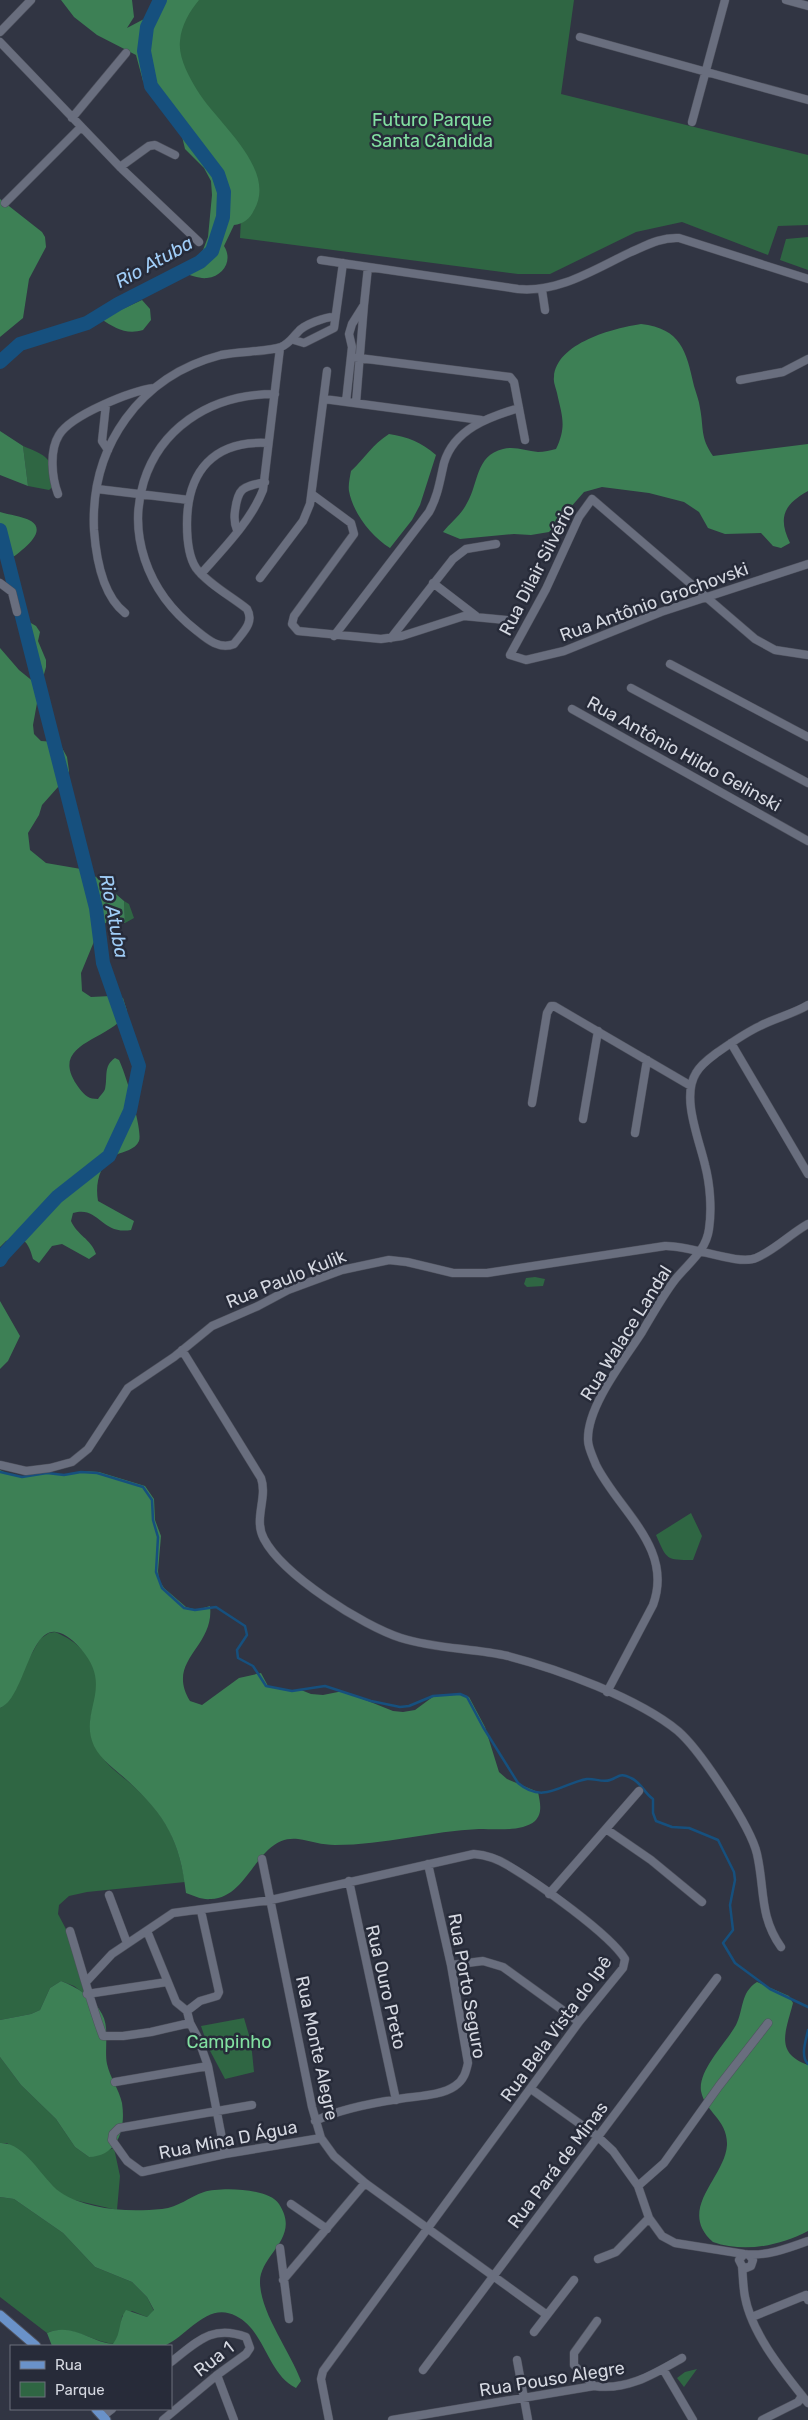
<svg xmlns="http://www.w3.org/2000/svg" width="808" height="2420" viewBox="0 0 808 2420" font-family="Rubik,sans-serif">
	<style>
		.green { fill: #2f6643 }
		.forest { fill: #3d8055 }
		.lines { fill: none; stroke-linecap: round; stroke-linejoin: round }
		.stream { stroke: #16507e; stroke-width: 2.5 }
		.river { stroke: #16507e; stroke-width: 14 }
		.minor-casing { stroke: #4e515d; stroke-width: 9 }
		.major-casing { stroke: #4e515d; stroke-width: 11 }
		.minor { stroke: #696e7e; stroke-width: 8 }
		.major { stroke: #6a92c9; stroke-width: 9 }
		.labels { text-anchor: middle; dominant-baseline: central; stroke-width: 5; stroke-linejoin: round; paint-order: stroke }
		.park-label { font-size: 18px; fill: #82e0a1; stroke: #272b39 }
		.street-label { font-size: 18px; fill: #d5d8e1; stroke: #272b39 }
		.water-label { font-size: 19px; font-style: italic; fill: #a0cdf7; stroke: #272b39 }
	</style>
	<rect width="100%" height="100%" fill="#313543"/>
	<path class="green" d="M178,0h396l-13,94 247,61v70l-30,1 -10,29 -86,-33 -46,10 -86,42h-32l-278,-36 3,-59 -77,-105z
		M808,237v33l-28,-10 6,-21z
		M23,446c23,9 30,13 34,37l-8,7 -21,-4z
		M124,901l5,3 5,14 -9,5z
		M535,1277l10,2 -2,7 -16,1 -3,-3 2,-6z
		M691,1513l11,23 -9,24c-27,0 -26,0 -37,-25z
		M55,1632c23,9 45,30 42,57 -1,12 -7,25 -7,38 1,8 7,21 11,28 6,11 21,21 30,29 34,31 46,53 54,98l-98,10 -18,4 -10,9 -1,9 18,34 10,47 -12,-9 -13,-5 -11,7 -10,22 -9,4 -31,6v-312l2,-1 38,-68 9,-6z
		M244,2018l7,24 3,30 -29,7 -17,-32 -7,-21z
		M0,2057l21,28 35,34 19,28 14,10 25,-9 6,28 -3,34 -47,-11 -10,-6 -53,-50h-7z
		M0,2197l14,2 49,34 32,34 37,15 15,15 7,14 -7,6 -15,-6 -10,5 -2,18 -6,10c-23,-2 -44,-21 -67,-11l-47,-36z
		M697,2369l-13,18 -7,-9 8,-6z"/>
	<path class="forest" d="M61,0h71l2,17 -7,11 17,-9 10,-19h45c-9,11 -18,25 -19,41 -2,16 9,36 17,49 19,32 81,79 57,120 -4,9 -11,14 -20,15l-10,21c9,14 0,30 -17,32 -7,1 -17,-3 -23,-5l19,-23 5,-13 4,-42 -1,-14 -7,-13 -19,-19 -4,-17 -38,-51 -7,-26 -39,-20 -23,-18z
		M0,199l42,33 3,5 1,10 -17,32 -6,39 -23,19z
		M142,300l8,9 1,11 -8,10c-17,5 -28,-2 -42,-11z
		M641,324c40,5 45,26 53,62 2,7 5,14 6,22 4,21 0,29 13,48l95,-12v47c-25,14 -30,27 -18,52l-9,5 -8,-2 -12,-13 -36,1 -17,-6 -9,-16 -15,-10 -35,-9 -47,-6 -18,5 -35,40 -18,3 -17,-1 -54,5 -17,-7c7,-9 19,-18 24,-29 12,-20 8,-47 36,-54 12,-3 23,2 35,3 6,0 13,-2 18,-3 11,-23 6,-33 1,-56 -1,-5 -4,-11 -3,-16 2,-34 60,-49 87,-53z
		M0,431l23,15 5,40 -28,-11z
		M389,434c19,3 32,8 47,21l-16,50 -8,15 -22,28c-19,-12 -37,-35 -41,-57 -1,-6 1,-14 2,-20 14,-13 21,-26 38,-37z
		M0,512c9,3 22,4 31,9 19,12 -15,33 -24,41l-7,-28z
		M24,619l12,7 4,6 -2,9 8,19v7l-7,25 -6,33 1,9 7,7 14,1 6,4 6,11 2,14 -3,7 -24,27 -3,10 -11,18 2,17 16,13 35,6 15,8 28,24 1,22 -18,-1 -7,5 -19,46 1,18 9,6 20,-1 12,2 4,13c-12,30 -83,30 -48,77 6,8 10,11 19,11 2,-3 6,-7 7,-10 3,-12 -2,-23 10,-31l4,2c6,12 24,70 20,81 -4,9 -15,10 -23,14 -17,9 -21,29 -18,46l36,20 -3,9c-30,5 -32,-25 -58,-17l-2,8c6,14 20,18 25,33l-7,5 -27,-15 -10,2 -13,17 -6,-4c-3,-10 -5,-17 -14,-22l-13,4 -6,6v-599l19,22 16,13 6,-1z
		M0,1301l20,35 -12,25 -8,8z
		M0,1470l8,4 16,3 25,-4 17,2 17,-4 16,1 46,14 9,13 1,21 6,16 -3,35 1,9 5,8 22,19 11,3 13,-4c5,42 -45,54 -20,95l12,4 37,-27 22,-5 7,13 26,5 7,-1 10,4 12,1 20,-4 50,20 10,1 12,-2 19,-14 28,-2 7,3 16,30 14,45 8,7 31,13c2,10 5,21 -3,29 -13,11 -40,8 -56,8 -47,2 -95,16 -144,16 -13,0 -24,-4 -37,-6 -41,-5 -48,59 -87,60 -9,1 -17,-3 -25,-6 -6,-52 -20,-77 -58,-112 -11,-10 -27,-21 -34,-35 -16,-35 21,-58 -13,-97 -6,-7 -16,-16 -25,-17 -27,-4 -32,67 -56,76z
		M61,1981c16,6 33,17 41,33 8,14 2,34 5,50 3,14 12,25 15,39 4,26 -4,53 -33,54l-14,-10 -19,-28 -35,-34 -21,-28v-37l31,-6 9,-4 10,-22z
		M757,1982l32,14 4,7c-7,28 -19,50 15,62v166c-29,15 -64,22 -95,11 -37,-33 12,-64 14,-97 1,-25 -22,-33 -26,-54 -3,-21 25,-48 35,-66 8,-16 4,-32 21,-43z
		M0,2143c25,-1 41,35 60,49 10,7 22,11 35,14 21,5 45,5 67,3 17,-2 27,-12 42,-17 17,-5 65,-4 75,12 23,35 -20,50 -19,79 1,31 30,68 41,98l-5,7c-29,-14 -31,-58 -60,-72 -28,-15 -48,19 -70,29 -8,5 -98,1 -114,1l-5,-13c25,-11 43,9 66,11 9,-12 5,-23 13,-34l21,7 7,-7 -7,-13 -15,-15 -37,-15 -32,-34 -49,-34 -14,-2z"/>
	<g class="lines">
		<path class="stream" d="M0,1472l22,5 25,-4 17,2 17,-3 16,1 46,14 9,13 1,20 5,17 -2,35 6,16 22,20 11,2 21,-3 29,19 2,9 -10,15 1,8 15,8 13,20 26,5 33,-5 46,15 29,6 9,-1 24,-10 27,-2 7,3 16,30 35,56c26,22 44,0 69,-4 7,-1 16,4 23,1 9,-3 10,-8 21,-2 10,4 13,15 22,21v14l3,8 16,6 17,1 29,12 16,32 1,8 -5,25 3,25 -10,13 12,20 35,26 38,18
			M808,2030c-2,10 -8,26 0,34"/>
		<path class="river" d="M0,362l20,-18 67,-21 31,-19 82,-42 12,-11 11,-34 1,-25 -6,-18 -67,-88 -7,-35 3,-24 13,-27
			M0,530l96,378 7,55 36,103 -9,45 -21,45 -52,41 -54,58 -3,5"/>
		<defs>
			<path id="minor" d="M786,0l22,6
				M0,32l31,-32
				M580,37l228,63
				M0,42l120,125 79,75
				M72,118l54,-65
				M692,122l33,-122
				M120,167l29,-21 6,-1 20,10
				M5,203l76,-76
				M321,260l197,29c41,4 77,-20 113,-37 16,-7 30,-15 48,-14l129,41
				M542,290l3,20
				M364,305l4,-38
				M294,340l10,3 30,-15 9,-65
				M351,357l159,20 4,5 11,58
				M740,380l43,-8 25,-13
				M324,399l157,21
				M346,402l6,-55 -3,-13 3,-10 12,-19 -8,98
				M106,404l-4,37 6,9
				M268,443c-54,-3 -81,28 -81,81 0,15 1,32 9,44 11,15 36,29 51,41 8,14 -5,24 -13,35 -14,6 -26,-4 -37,-13 -106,-82 -62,-237 78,-237
				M97,489l92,11
				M58,494c-6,-16 -9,-43 1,-59 12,-20 72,-44 95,-47
				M313,495l38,28 3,11 -60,82 -2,8 6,7 83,8 21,-3 62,-20 42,4
				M237,530c-3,-7 -3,-12 -2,-19 3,-24 8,-24 30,-29
				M808,564l-147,48 -97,39 -38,9 -16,-5 36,-66 33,-72 13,-18 163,140 20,11 33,5
				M201,574c22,-25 50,-53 62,-84l17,-142
				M260,578l43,-57 7,-17 17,-133
				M0,583l12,9 5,20
				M433,583l43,33
				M125,613c-23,-18 -29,-56 -31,-83 -4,-84 46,-154 127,-175 17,-4 48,-3 60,-8 9,-4 11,-9 17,-15 5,-7 29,-16 37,-15
				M334,636l95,-124c9,-16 11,-32 15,-49 10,-34 45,-46 75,-55
				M391,638l62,-79 13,-10 30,-5
				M670,664l138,73
				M631,688l177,95
				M572,709l236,132
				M731,1043l77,131
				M532,1103l15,-90 4,-7h3l137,80
				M583,1119l15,-88
				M635,1133l12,-73
				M182,1350l79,128c7,20 -8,41 3,61 19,36 99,87 137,99 34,11 72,10 107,18 50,13 130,42 170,75 22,19 73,96 79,123 8,35 2,62 24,93
				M0,1465l26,6 24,-3 22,-6 16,-13 40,-61 46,-31 38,-31 46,-20 30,-16 54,-20 47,-10 18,2 46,11h34l178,-27c26,-1 73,20 91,12 19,-8 34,-24 52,-34
				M607,1692l46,-87c21,-57 -34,-94 -57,-140 -3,-8 -8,-17 -8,-25 -1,-34 36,-80 54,-108 10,-17 20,-35 32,-51 13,-17 32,-29 35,-52 3,-20 1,-45 -4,-64 -6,-26 -24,-68 -9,-92 5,-9 14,-15 22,-21 13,-9 27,-19 42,-26 15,-8 33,-12 48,-21
				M606,1829l45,31 51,42
				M262,1859l50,248 9,31 13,18 31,27 182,132
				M349,1881l47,219
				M549,1894l90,-103
				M109,1895l18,48
				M70,1931c11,35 20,70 33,105h20l28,-4 39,-9
				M147,1931l29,71 11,9 3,12 8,15 10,28 17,88
				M451,1965l32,-4 20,6 76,55
				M86,1982l26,-28 61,-41 98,-13 203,-46c12,1 24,5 35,12 27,16 101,68 116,93l-2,9 -44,54 -256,349 -2,8 8,41
				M87,1994l80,-12
				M187,2011l13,-10 17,-5 2,-4 -18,-81
				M115,2082l93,-16
				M531,2089l66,47 16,15 25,35 11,32 13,18 13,7 69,11
				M252,2105l-133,23 -6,6 -1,6 15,21 15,11 83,-18 96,-16
				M315,2121c25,-12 57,-18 84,-22 17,-3 42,-3 56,-13 9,-6 11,-14 13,-23l-17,-98 -23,-101
				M638,2186l26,-23 55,-77 49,-63
				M291,2204l36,25
				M280,2248l9,71
				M750,2256l3,4 -2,6 -5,2 -4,-2 -3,-6 5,-6c21,3 45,-6 64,-13
				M598,2259l18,-7 33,-34
				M742,2266c1,10 1,21 3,31 7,38 40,77 63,106
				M283,2280l82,-97
				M752,2317l54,-22 2,5
				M534,2332l40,-52
				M517,2360l11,60
				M663,2369l30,51
				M423,2370l294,-392
				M217,2375l17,45
				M594,2386l-20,-21v-12l23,-32
				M103,2416l9,-7
				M163,2420l54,-45 29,-21 4,-6 -4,-11c-34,-13 -49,5 -75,25
				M392,2420l202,-34c33,5 60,-12 88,-28
				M762,2420l36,-18 4,-6"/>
			<path id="major" d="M0,2315l36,31
				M96,2409l10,11"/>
		</defs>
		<use href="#minor" class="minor-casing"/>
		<use href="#major" class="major-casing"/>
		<use href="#minor" class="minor"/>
		<use href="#major" class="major"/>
	</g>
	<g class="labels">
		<g class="park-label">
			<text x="432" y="120">Futuro Parque<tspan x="432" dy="21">Santa Cândida</tspan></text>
			<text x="229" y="2042">Campinho</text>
		</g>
		<g class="street-label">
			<text transform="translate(537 570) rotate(-63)">Rua Dilair Silvério</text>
			<text transform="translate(654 602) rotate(-20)">Rua Antônio Grochovski</text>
			<text transform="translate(684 754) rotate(29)">Rua Antônio Hildo Gelinski</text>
			<text transform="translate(286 1279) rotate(-22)">Rua Paulo Kulik</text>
			<text transform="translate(626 1333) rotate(-58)">Rua Walace Landal</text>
			<text transform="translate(467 1986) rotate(80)">Rua Porto Seguro</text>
			<text transform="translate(386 1987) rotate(77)">Rua Ouro Preto</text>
			<text transform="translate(556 2029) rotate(-54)">Rua Bela Vista do Ipê</text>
			<text transform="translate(317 2048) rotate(78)">Rua Monte Alegre</text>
			<text transform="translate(228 2140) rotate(-11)">Rua Mina D Água</text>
			<text transform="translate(558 2165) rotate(-53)">Rua Pará de Minas</text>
			<text transform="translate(214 2359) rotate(-38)">Rua 1</text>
			<text transform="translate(552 2379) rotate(-9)">Rua Pouso Alegre</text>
		</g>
		<g class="water-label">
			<text transform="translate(154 262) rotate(-29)">Rio Atuba</text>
			<text transform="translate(114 916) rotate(79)">Rio Atuba</text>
		</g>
	</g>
	<rect x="10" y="2345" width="162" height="65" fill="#272b39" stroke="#6d707c"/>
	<rect x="20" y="2361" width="25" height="8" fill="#6a92c9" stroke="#6d707c"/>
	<text x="55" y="2370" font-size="15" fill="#d5d8e1">Rua</text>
	<rect x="20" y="2382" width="25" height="15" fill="#2f6643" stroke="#6d707c"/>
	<text x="55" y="2395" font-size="15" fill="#d5d8e1">Parque</text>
</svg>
